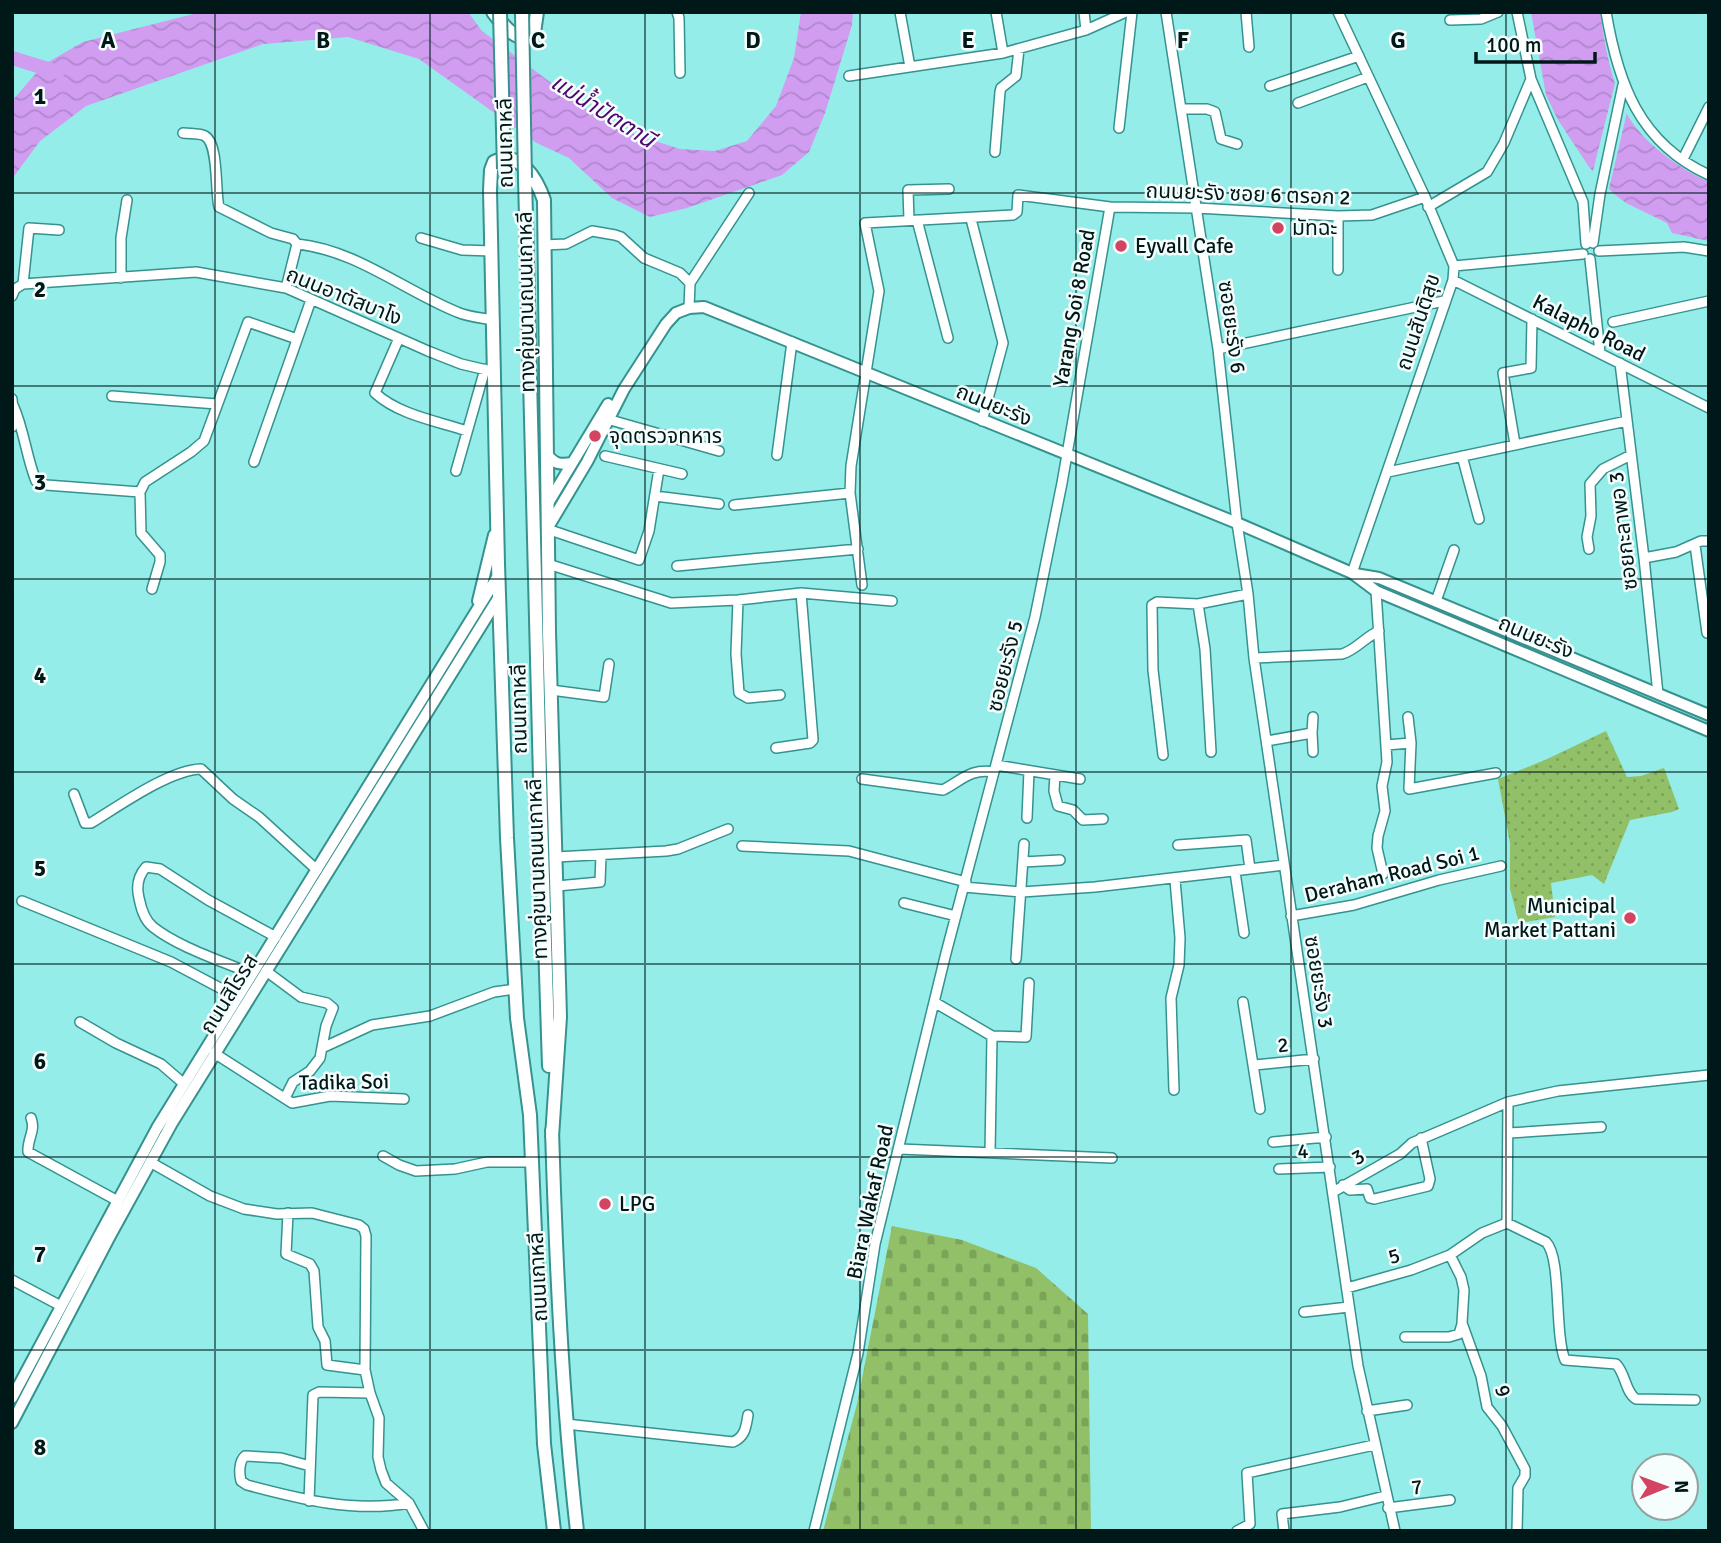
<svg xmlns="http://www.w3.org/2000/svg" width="1721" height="1543" viewBox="0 0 1721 1543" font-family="Signika,'Noto Sans Thai',sans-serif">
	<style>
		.grass { fill: url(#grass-dots) }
		.cemetery { fill: url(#cemetery-stones) }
		.water { fill: url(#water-waves) }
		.pier { fill: #94ede9 }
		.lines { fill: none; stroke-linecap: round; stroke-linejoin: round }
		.river { stroke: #d09df1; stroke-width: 14 }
		.minor-casing { stroke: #35928f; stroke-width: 12 }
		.major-casing { stroke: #35928f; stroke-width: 14 }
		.highway-casing { stroke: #35928f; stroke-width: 16 }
		.minor { stroke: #fff; stroke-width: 9 }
		.major { stroke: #fff; stroke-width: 10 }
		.highway { stroke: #fff; stroke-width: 12 }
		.highway-bridge-casing { stroke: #35928f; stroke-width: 16; stroke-linecap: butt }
		.highway-bridge { stroke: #fff; stroke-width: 12 }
		.grid { fill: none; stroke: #001918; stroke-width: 2; stroke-opacity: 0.55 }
		.poi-dot { fill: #d34362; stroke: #f5fdfd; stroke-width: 2.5 }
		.labels { text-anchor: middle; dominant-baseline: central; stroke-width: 5; stroke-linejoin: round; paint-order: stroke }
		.street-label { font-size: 21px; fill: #001918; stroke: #f5fdfd }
		.poi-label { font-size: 21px; fill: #001918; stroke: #f5fdfd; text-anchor: start }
		.water-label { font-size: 23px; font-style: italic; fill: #4f066e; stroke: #f5fdfd }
		.grid-label { font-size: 23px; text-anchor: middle; font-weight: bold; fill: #001918; stroke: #f5fdfd; stroke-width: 5; stroke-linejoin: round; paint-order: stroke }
	</style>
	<defs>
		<pattern id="grass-dots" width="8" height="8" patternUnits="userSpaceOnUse" patternTransform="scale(1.75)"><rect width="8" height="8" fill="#91c068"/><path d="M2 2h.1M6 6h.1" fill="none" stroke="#7ba459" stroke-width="1.8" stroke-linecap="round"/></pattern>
		<pattern id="cemetery-stones" width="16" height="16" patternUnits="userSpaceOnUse" patternTransform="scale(1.75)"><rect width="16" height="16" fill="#91c068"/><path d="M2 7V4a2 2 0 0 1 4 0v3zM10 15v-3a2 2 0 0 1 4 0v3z" fill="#7ba459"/></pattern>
		<pattern id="water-waves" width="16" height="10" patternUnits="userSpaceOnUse" patternTransform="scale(1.75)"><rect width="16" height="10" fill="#d09df1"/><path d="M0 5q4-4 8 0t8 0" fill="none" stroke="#b187ce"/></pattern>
	</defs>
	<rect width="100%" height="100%" fill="#94ede9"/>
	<path class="grass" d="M1606,731l21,46 14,-1 23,-8 15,41 -7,3 -42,8 -26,64 -12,-9 -41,8 4,34 -36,6 -9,-34v-46l-12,-64 47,-19z"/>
	<path class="cemetery" d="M892,1226l70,14 74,28 52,46 3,217h-268l34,-127z"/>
	<path class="water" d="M201,12h267l14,19 108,81 46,23 44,14 35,2 32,-10 29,-35 18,-48 7,-46h52l-1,13 -27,88 -16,39 -27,23 -95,33 -37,9 -38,-19 -43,-40 -34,-16 -116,-83 -71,-22 -85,7 -177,62 -46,35 -28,38v-78l31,-36 40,-23z
		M1531,12h69c5,34 11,69 26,100 14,29 54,57 83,70v59l-37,-8 -5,-10 -41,-20 -13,-10 -24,-26 -31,-47 -12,-25z"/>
	<path class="pier" d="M1616,79l12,29 -20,85 -16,-18z"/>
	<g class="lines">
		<path class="river" d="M12,58l46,14"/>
		<defs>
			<path id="minor" d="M677,12l2,6 1,55
				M900,12l10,55
				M996,12l7,41
				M1084,12l2,18
				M1166,12l52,337 19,174 11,71 6,64 104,708 37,165
				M1246,12l3,35
				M1338,12l87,185 29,69 -1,14 -101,293
				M1517,12l14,67 52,123 3,42
				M1606,12c12,71 33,131 103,163
				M1450,20l31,-1 17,-7
				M849,76l154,-23 83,-23 40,-18
				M1270,86l89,-30
				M1298,103l70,-26
				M1182,109h25l8,3 6,27 16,5
				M1119,128l13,-116
				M183,133c7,1 17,0 22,3 14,8 10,56 14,71l52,26 22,6 4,5 -11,44
				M995,152l5,-60 1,-4 15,-12 3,-27
				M1683,159l26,-52
				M1428,207l59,-35 17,-29 27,-64
				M1338,216v54
				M971,219l32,124 -21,78
				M909,220l-1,-30 41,-1
				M917,220l31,118
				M421,238l41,12 30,1
				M1593,243l7,-49 23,-109
				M297,244c59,6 106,46 160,68 11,5 25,6 37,8
				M544,245l22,-1 26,-13 23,4 6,2 23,21 36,15 10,10
				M1599,251l85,-4 25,4
				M1590,259l10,94
				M1454,266l129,-12
				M121,278v-40l6,-38
				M1453,280l256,128
				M23,284l6,-56 30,2
				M12,296l3,-7 8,-5 173,-12 90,16 142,63 33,13 34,8
				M689,308l1,-25 59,-90
				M1613,322l96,-21
				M399,338l-24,55c24,22 62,28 92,38
				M1218,349l226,-48
				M1620,363l24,195 14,136
				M112,396l105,8
				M12,399l2,22 -2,6
				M13,405c11,24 13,51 23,76l10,4 94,7
				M607,419l112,32
				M1515,444l-12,-71 28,-5 1,-49
				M777,455l15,-113
				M605,456l77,18
				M1462,456l17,63
				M254,462l57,-162
				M456,471l29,-102
				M1388,472l239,-51
				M655,496l64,8
				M734,505l116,-12
				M553,531l86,29 10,-29 10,-62
				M1695,545l12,88
				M1589,549l-2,-12 4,-21 -1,-32 13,-15 28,-14
				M1644,558l32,-6 25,-11h8
				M548,564l123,39 67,-3 63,-7 91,8
				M677,566l181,-17
				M862,585l-12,-92 1,-27 28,-175 -14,-68 148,-8 4,-3 1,-17 92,12 87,1 141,8 34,-1 53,-18
				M152,589l8,-27v-7l-19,-22 -1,-41 5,-10 46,-30 13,-11 44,-119 49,17
				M1376,591l11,171 -5,24 3,25 -7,25 -1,12 6,26
				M738,600l-2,54 3,39 9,5 32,-3
				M1436,601l18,-51
				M1198,604l7,45 6,103
				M1254,658l88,-4c14,-4 23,-17 37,-23
				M551,690l53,7 5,-33
				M1408,717l3,26 -2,46 87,-16
				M1312,733l1,-16
				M1267,741l45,-8 1,19
				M1386,745l25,-2
				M776,748l34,-5 3,-3 -12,-147
				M1163,755l-10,-85 -1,-65 5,-3 41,2 50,-10
				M996,765l84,14
				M1055,775l-1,16 4,15 15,4 10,10 20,-1
				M862,779l81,11c19,-10 28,-22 51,-18
				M74,794l11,29h6c28,-17 78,-53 110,-54l32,30 26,18 58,53
				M1027,818l2,-47
				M1178,845l68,-5 4,29
				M742,846l107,5 117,31
				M556,857l110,-6 12,-2 50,-20
				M1023,862l37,-2
				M1235,872l9,61
				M557,886l43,-4 1,-27
				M964,887l58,5 73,-5 189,-22
				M22,901l149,61 66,35
				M904,903l52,13
				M1291,916l63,-11 85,-25 62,-14
				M1016,959l8,-115
				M266,971l35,26 26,6 6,5 -7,18 -6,32 -10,13 -17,11 -8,16
				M252,974c-30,-13 -74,-27 -99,-47 -9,-7 -12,-19 -14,-29 -3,-12 -1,-22 7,-31l14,2 48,31 68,37
				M934,1002l58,34 34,1 3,-54
				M1243,1002l17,107
				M80,1022l36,21 45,21 22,19
				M322,1048l50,-23 58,-9 64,-24 21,-3
				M214,1053l78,50 38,-7 74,3
				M1255,1065l59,-6
				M1174,1090l-3,-92 8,-33 1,-27 -5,-58
				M31,1118c5,13 -4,21 -3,34l88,48
				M1509,1133l92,-6
				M1273,1142l53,-5
				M900,1149l212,9
				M990,1153l2,-117
				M383,1156l16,9 17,6 39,-2 32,-7h43
				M150,1162l60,34 34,13 33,5 35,-1 47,12 5,4 2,7 -1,134 5,23 9,25 -1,39 3,13 5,13 23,20 15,28
				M1279,1169l51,-2
				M1343,1185l7,5 17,-1 3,9 4,1 54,-13 2,-7 -9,-41
				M1333,1192l67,-38 12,-11 96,-41 50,-11 151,-16
				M288,1213l-2,41 24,10 4,7 4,56 7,14 2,24 38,5
				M1507,1223l39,19c16,16 8,91 19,118l51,4c10,10 9,28 20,35l59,1
				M1507,1223l1,-121
				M1450,1255l11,22 3,13 -2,33 19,53 6,31 15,19 23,43v7l-7,12 -1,43
				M12,1280l49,26
				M1347,1288l64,-18 39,-15 32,-22 25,-10
				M1304,1312l45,-5
				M1405,1337h44l10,-3 3,-10
				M1367,1411l40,-6
				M566,1424l167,18c12,-5 13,-15 15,-27
				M310,1466l-29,-8 -36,-2c-6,5 -6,17 -4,25l6,4c53,14 107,28 162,18
				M309,1501l4,-106 6,-3 51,1
				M1388,1508l62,-8
				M814,1531l44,-178 17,-109 71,-291 89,-336 27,-134 48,-276
				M1237,1531l13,-7 -3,-51 127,-28
				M1284,1531l-2,-17 58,-7 45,-11"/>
			<path id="major" d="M546,453c8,11 13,12 26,10
				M547,505l61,-101
				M547,529l40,-67 37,-73 42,-65 10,-11 13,-5 15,-1 533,216 115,50 24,18 333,140
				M1355,574l24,4 330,137
				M478,601l16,-66
				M12,1398l145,-270 341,-552
				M12,1423l98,-187 62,-113 327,-526"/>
			<path id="highway" d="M493,12c9,12 26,35 41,21l3,-21
				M525,178l16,641 8,247
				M552,1130c4,133 10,268 25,401
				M552,1137l8,-120 -11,-385 -5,-432c-7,-20 -24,-51 -50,-38l-3,8 -1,20 8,374 9,274 10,180 13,97 14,329 10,87"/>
		</defs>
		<use href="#minor" class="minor-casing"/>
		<use href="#major" class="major-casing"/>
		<use href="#highway" class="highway-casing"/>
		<use href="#minor" class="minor"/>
		<use href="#major" class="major"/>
		<use href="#highway" class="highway"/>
		<defs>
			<path id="highway-bridge" d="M500,12l4,157
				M522,12l3,166"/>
		</defs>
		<use href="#highway-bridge" class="highway-bridge-casing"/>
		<use href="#highway-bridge" class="highway-bridge"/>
	</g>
	<path class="grid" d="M215,12v1519M430,12v1519M645,12v1519M860,12v1519M1076,12v1519M1291,12v1519M1506,12v1519M12,193h1697M12,386h1697M12,579h1697M12,772h1697M12,964h1697M12,1157h1697M12,1350h1697"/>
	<g class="poi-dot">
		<circle cx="1278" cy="228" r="7"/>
		<circle cx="1121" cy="246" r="7"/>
		<circle cx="595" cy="436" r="7"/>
		<circle cx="1630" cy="918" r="7"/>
		<circle cx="605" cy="1204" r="7"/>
	</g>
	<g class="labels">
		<g class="street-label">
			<text transform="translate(505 143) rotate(-91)">ถนนเกาหลี</text>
			<text transform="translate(1248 194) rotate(2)">ถนนยะรัง ซอย 6 ตรอก 2</text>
			<text transform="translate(344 296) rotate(22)">ถนนอาตัสบาโง</text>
			<text transform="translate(526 302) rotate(-91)">ทางคู่ขนานถนนเกาหลี</text>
			<text transform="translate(1074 308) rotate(-80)">Yarang Soi 8 Road</text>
			<text transform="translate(1418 322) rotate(-72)">ถนนสันติสุข</text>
			<text transform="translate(1232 327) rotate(82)">ซอยยะรัง 6</text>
			<text transform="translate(1589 328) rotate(27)">Kalapho Road</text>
			<text transform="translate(994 405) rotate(22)">ถนนยะรัง</text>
			<text transform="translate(1623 531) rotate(-97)">ซอยกะลาพอ 3</text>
			<text transform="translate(1536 637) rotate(23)">ถนนยะรัง</text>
			<text transform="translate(1005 666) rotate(-76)">ซอยยะรัง 5</text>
			<text transform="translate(519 709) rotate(-91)">ถนนเกาหลี</text>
			<text transform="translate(537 869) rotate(-92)">ทางคู่ขนานถนนเกาหลี</text>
			<text transform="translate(1392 874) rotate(-14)">Deraham Road Soi 1</text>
			<text transform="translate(1319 982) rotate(81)">ซอยยะรัง 3</text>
			<text transform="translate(229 994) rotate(-58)">ถนนสิโรรส</text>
			<text transform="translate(1283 1045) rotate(-6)">2</text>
			<text transform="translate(344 1082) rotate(-1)">Tadika Soi</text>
			<text transform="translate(1303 1151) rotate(-2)">4</text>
			<text transform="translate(1358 1157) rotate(-29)">3</text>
			<text transform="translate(870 1202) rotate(-78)">Biara Wakaf Road</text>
			<text transform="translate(1394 1256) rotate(-16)">5</text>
			<text transform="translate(538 1277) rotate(-93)">ถนนเกาหลี</text>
			<text transform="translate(1503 1391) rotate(74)">9</text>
			<text transform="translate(1417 1487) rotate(-8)">7</text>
		</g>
		<g class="poi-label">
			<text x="1292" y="228">มัทฉะ</text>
			<text x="1135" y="246">Eyvall Cafe</text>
			<text x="609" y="436">จุดตรวจทหาร</text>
			<text x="1616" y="906" text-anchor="end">Municipal<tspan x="1616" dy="24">Market Pattani</tspan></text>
			<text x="619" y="1204">LPG</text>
		</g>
		<g class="water-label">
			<text transform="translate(603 111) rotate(32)">แม่น้ำปัตตานี</text>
		</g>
	</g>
	<g class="grid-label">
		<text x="108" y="48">A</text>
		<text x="323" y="48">B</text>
		<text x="538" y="48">C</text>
		<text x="753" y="48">D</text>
		<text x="968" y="48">E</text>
		<text x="1183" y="48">F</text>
		<text x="1398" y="48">G</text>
		<text x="40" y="104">1</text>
		<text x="40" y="297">2</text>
		<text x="40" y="490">3</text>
		<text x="40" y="683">4</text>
		<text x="40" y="876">5</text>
		<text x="40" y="1069">6</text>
		<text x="40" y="1262">7</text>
		<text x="40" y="1455">8</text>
	</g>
	<rect width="1721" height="1543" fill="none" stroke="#001918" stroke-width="28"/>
	<g transform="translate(1665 1487) rotate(89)"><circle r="33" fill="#f5fdfd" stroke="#93a2a1" stroke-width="2"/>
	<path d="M0-5L12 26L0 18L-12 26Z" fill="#d34362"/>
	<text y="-10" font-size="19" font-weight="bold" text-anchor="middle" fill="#001918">N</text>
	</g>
	<path d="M1476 52v10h119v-10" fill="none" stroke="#001918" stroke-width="3.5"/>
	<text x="1486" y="52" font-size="21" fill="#001918" stroke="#f5fdfd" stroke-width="5" paint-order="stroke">100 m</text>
</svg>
